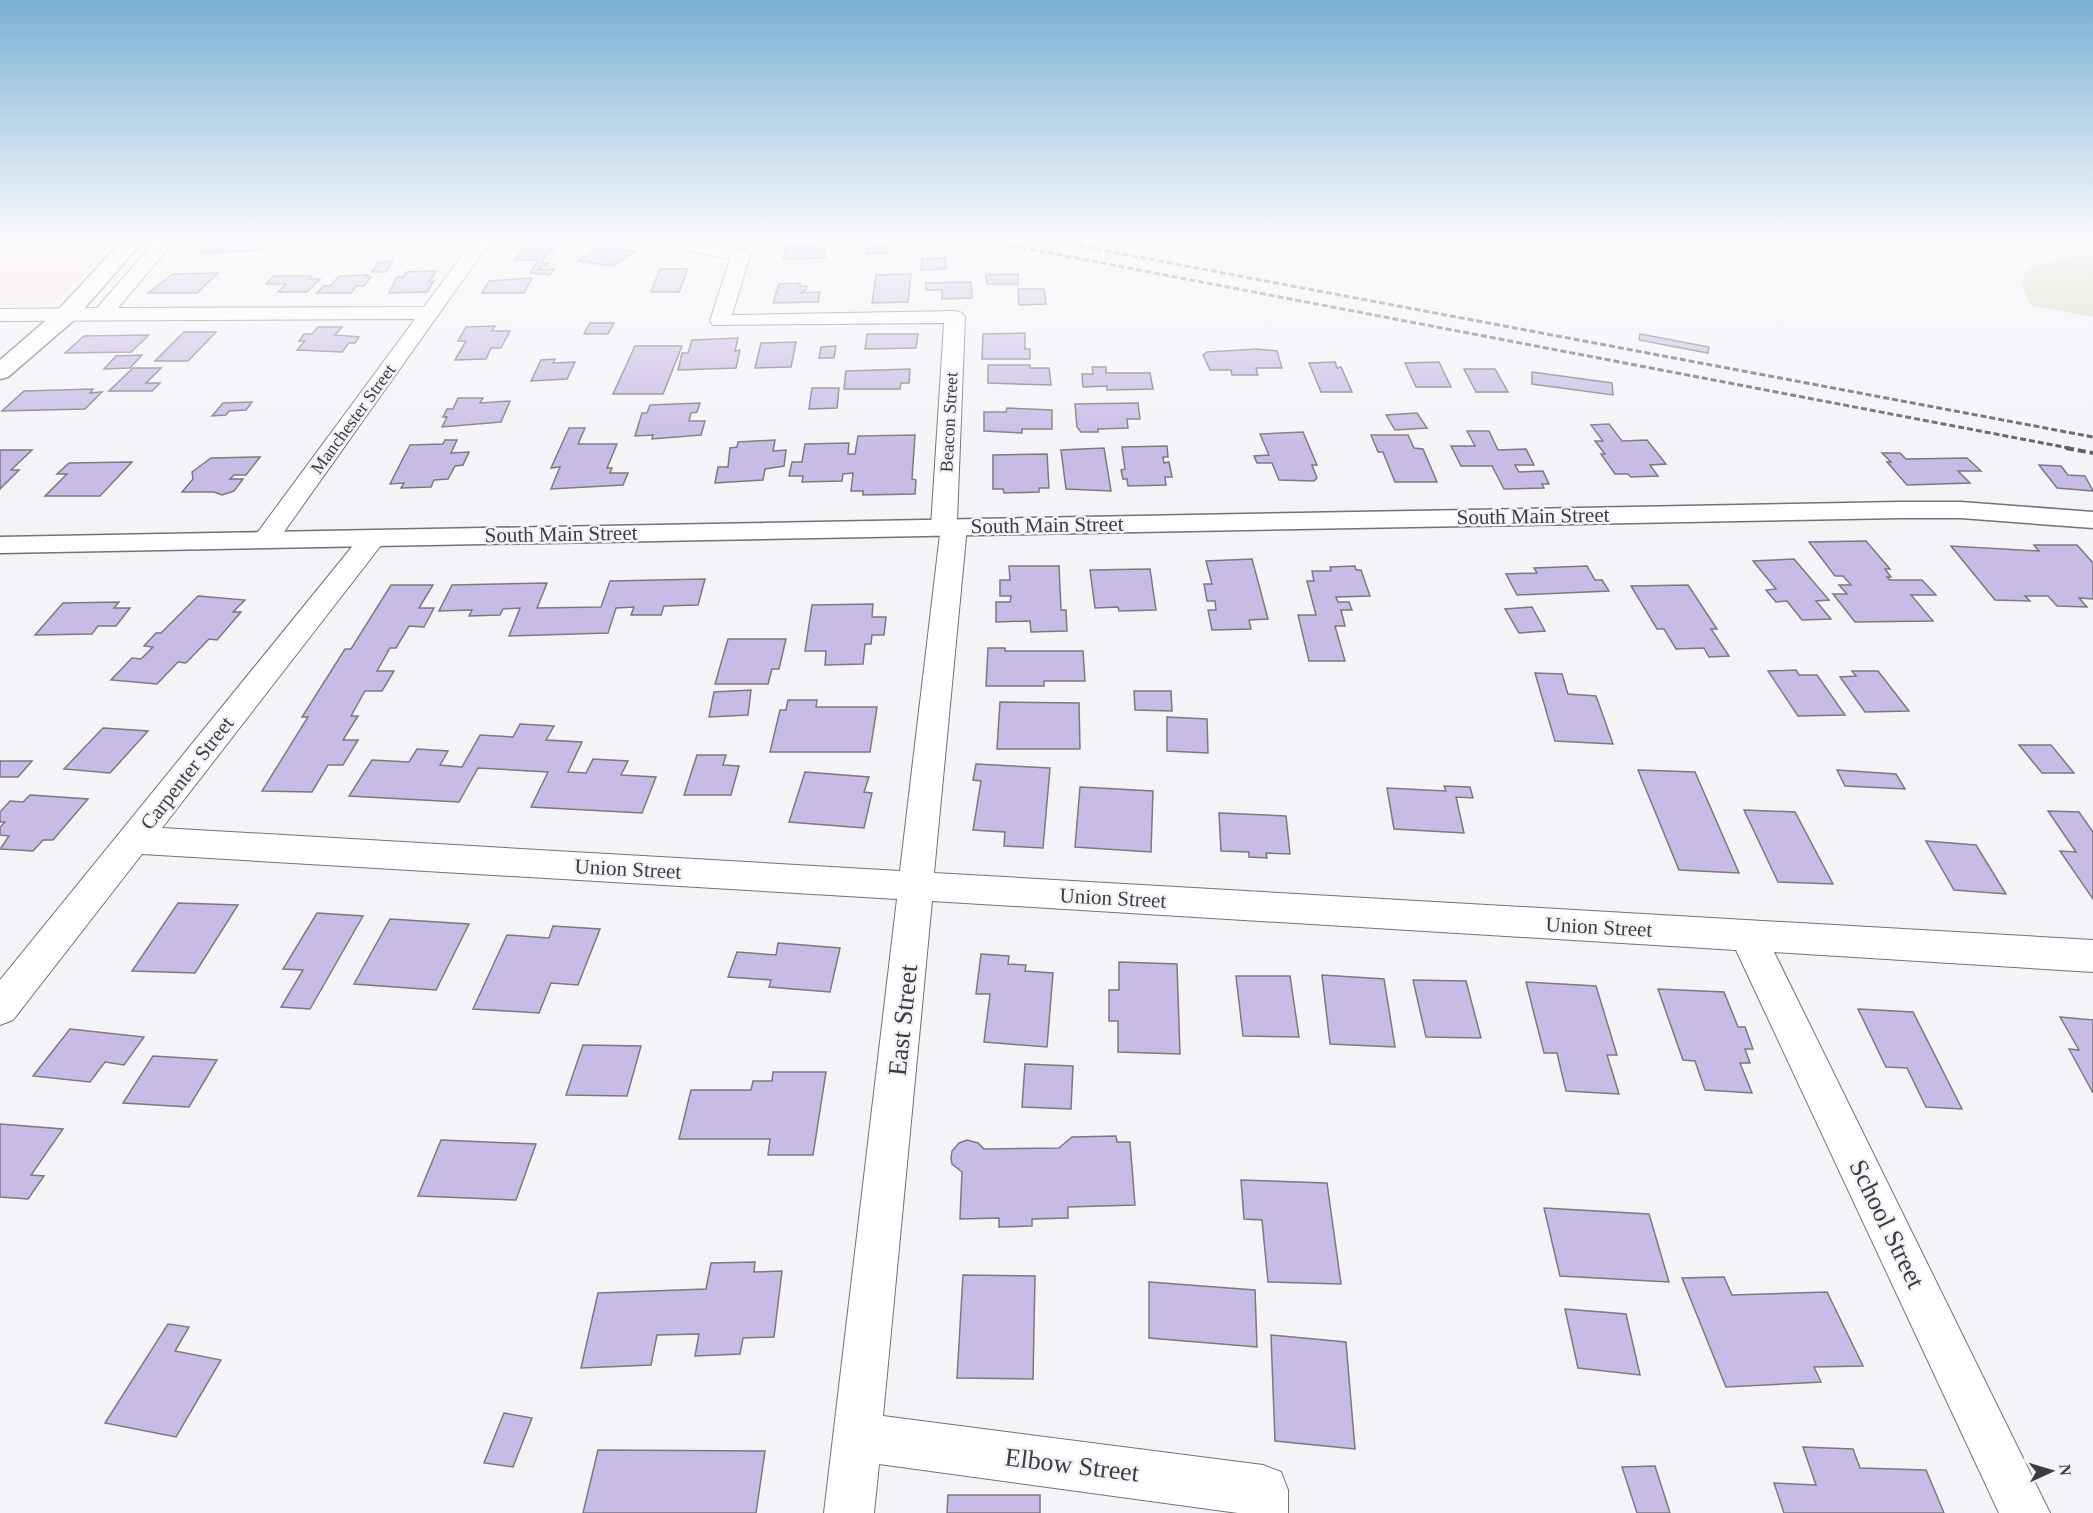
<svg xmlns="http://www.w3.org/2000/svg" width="2093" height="1513" viewBox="0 0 2093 1513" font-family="'Times New Roman',serif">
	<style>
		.commercial { fill: #fde3dd }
		.green { fill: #ccd8b9 }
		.building { fill: #c8bbe5; stroke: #7b7a7e; stroke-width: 1.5 }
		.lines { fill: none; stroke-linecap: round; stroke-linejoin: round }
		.minor-casing { stroke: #737276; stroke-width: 2 }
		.secondary-casing { stroke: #737276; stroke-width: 3 }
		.minor { fill: #fff; fill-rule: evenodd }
		.secondary { fill: #fff; fill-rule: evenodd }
		.rail-far1 { stroke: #5f5e60; stroke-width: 3; stroke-dasharray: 6 3; stroke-linecap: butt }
		.rail { stroke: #5f5e60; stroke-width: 4; stroke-dasharray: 8 4; stroke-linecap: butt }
		.labels { text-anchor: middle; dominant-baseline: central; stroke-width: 5; stroke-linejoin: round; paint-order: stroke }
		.far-street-label { font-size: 18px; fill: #3d3c3e; stroke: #f4f3f8 }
		.street-label { font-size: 21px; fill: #3d3c3e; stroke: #f4f3f8 }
		.near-street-label { font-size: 26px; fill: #3d3c3e; stroke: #f4f3f8 }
	</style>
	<rect width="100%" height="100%" fill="#f4f3f8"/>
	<path class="commercial" d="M0,239h115l-54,60 -19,7h-42z"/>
	<path class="green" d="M2086,241l7,1v75l-63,-12 -8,-20 4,-13 9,-7 40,-10 5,-3z"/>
	<path class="building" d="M212,242h57l-10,9 -57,1z
		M528,243h27l-5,7h6l-8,2 -7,11h8l-12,7 17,-1 -4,6 -20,-2 8,-13h-23z
		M811,244h10l-1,6h6l-1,8 -42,1 3,-12 25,-1z
		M868,246h19l-1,7 -20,1z
		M612,247l23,5 -23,14 -34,-5 20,-12 8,1z
		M946,258v11l-25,1 1,-11z
		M393,261l-7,11h-14l7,-10z
		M660,269h28l-9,23h-28z
		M436,271l-7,11 5,-1 -7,11 -38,1 8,-16h6l3,-5z
		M218,273l-21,20h-49l25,-19z
		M911,274l-3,28 -36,1 4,-28z
		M1018,274v10h-31l-1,-9z
		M368,275l-2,2h5l-7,9h-8l-5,7h-34l6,-7h7l9,-10z
		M274,276h38l-3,3h11l-13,13h-29l8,-8h-20z
		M532,278l-8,15h-42l7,-12z
		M971,282l1,16 -30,1v-9h-16v-7z
		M800,283v3h7l-1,4 -6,3 20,-1 -2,10 -45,1 6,-19z
		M1018,289h26l2,15 -27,1z
		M590,323h24l-6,11h-24z
		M495,326l-3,5h18l-9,17h-10l-5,11 -31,1 11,-19h-8l8,-14z
		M318,327h24l-7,8 24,2 -4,6h-6l-7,9 -45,-2 8,-9h-6l5,-7h8z
		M184,332h32l-28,29h-33z
		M1025,333v16h5v10h-48l1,-25z
		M867,334h51l-2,14 -51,1z
		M1640,334l69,13 -1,6 -69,-13z
		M149,335l-18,17 -66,1 19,-17z
		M738,338l-3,13 5,-1 -4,18 -58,2 4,-17h6l4,-13z
		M796,342l-5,25 -36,1 6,-25z
		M635,346h47l-19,48h-50z
		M836,346l-2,12h-15l2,-11z
		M1258,349l19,2 5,17h-26l2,7h-26l-1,-5h-21l-7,-15 4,-3z
		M142,355l-12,13 -26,1 12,-13z
		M555,359l-2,4 22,-1 -8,17 -36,2 10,-21z
		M1335,362l2,6 4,-1 11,25h-31l-12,-29z
		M1439,362l12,25h-35l-11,-24z
		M988,365h42v3h19l2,17 -63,-2z
		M1092,367h14v6h44l3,16 -46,1v-4l-24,1 -1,-13h11z
		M133,368h28l-15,15h14l-8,8h-43z
		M910,369l-1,14h-8l-1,6h-56l2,-18z
		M1464,369h31l13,23h-32z
		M1532,372l80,11 1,12 -81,-11z
		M812,388h27l-2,20 -28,1z
		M93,389l-3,4 12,-1 -17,17 -83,2 22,-20z
		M458,398h25l-3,5 30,-2 -9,21 -59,5 5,-10h-4l4,-8h6z
		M252,402l-6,8 -17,1 -3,4 -14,1 11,-13z
		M700,403l-3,9 -6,1 -2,8h16l-4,14 -49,4 1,-4 -18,1 7,-23h5l3,-8z
		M1138,403l2,16h-13l1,9 -30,1v3h-17l-4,-5 -2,-23z
		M1007,408l45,2v19h-30v4l-38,-2v-19h22z
		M1417,413l10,15 -32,2 -9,-15z
		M1609,424l13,17 25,-1 19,24 -16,1 8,11 -27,1 -3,-3h-13l-14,-20h4l-10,-13h8l-12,-16z
		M569,428h16l-7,16h39l-10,24h5l-2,5h18l-5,12 -72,4 9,-22 -9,1z
		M1467,431h22l9,19 28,-1 8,16h-19l4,7 24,-1 6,13h-7l2,4 -40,1 -12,-23h-31l-10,-20h24z
		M1303,432l14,33h-5l5,13 -3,3 -35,-1 -7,-17h-15l-3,-7 15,-1 -9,-21z
		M915,435l-3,44 4,1 -1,14 -52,1v-4h-12l2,-18 -10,1 -1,7 -40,1 1,-6h-14l3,-14h10l3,-18 44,-1 -1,11h7l3,-18z
		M1371,435h37l6,13 9,1 14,33h-42l-12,-30h-5z
		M445,440h12l-6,13 18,-1 -6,13 -8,1 -7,13 -14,1 -3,7 -30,1 3,-5 -14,1 20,-39 33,-1z
		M775,440l-2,11 13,-1 -2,16 -19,3 -2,11 -48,3 3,-16h10l2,-19 7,-1 1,-5z
		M1167,446l1,11h-5l1,6 5,-1 3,15h-7l1,8 -38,1 -1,-7h-4l-2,-9 4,-1 -3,-22z
		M1104,448l7,43 -45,-2 -5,-39z
		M0,450h32l-21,20h8l-19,19z
		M1882,453h18l6,6 61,-1 14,13h-23l12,12 -63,2 -20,-23h4z
		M1047,454l2,34h-10v4l-35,1 -1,-4h-10v-34z
		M260,457l-14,18h-12l-4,4h13l-9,12 -12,4 -8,-3h-32l11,-13 -1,-7 19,-14z
		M132,462l-32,34h-55l22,-22h-10l12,-11z
		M2039,465l22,1 7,9 17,1 8,15 -36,-3z
		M1866,541l24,28h-5l6,8h-4l3,3h32l14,15h-25l22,26 -78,1 -22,-28h14l-8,-9h12l-8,-9h-8l-26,-34z
		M2034,545h43l16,18v36l-14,-1 8,9 -30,-1 -9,-10h-23l5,5 -35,-1 -44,-54 88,5z
		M1252,559l16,60 -19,1 2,9 -39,1 -4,-20h8l-1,-9h-8l-3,-17h8l-6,-23z
		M1794,559l35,41 -13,1 15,18 -29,1 -15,-19 -11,1 -10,-12 10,-1 -23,-28z
		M1009,566h50l2,44h5l1,21 -36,1 -1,-11 -34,1v-20h14l1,-6h-11v-16h10z
		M1355,566l1,4h5l9,26 -34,1 2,5h11l3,8h-11l4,16h-10l10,35h-36l-11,-46h18l-9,-34h7l-2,-10h19l-1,-4z
		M1587,566l8,14h7l7,11 -92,4 -11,-21 31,-1 -3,-5z
		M1150,569l6,41 -37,1 -1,-4 -23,1 -5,-38z
		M705,579l-7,26 -34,1 -3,9h-30l3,-8 -18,1 -8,25 -99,3 11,-28 -17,1 -3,6 -31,1 3,-6 -33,1 13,-26 95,-2 -10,25 64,-1 9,-26z
		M391,585h42l-14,23h15l-10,19 -15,-1 -13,22h-6l-13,23h17l-12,20h-17l-14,25h7l-15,24h15l-15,25h-15l-16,27 -50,-1 46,-74h-6l43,-68h6z
		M1688,585l29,44h-6l18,27 -20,1 -5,-9 -28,1 -12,-20h-7l-26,-43z
		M198,596l47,4 -12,12h8l-24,28 -8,-1 -23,24 -8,-1 -21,22 -46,-4 21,-22 9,1 12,-12 -9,-1 12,-13h5z
		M119,602l-5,6h16l-14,18h-18l-6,8 -57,1 28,-32z
		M873,604l-1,13h14l-2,18h-12l-1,9h-6l-2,20 -38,1 1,-14h-21l7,-46z
		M1532,607l13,24 -26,2 -14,-24z
		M728,639h58l-7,30h-7l-4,15h-53z
		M988,648h17v3h78l2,30h-41v5h-58z
		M1796,670l3,5h18l28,40 -47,1 -30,-45z
		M1852,671h26l31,40 -44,1 -25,-35 16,-1z
		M1535,673l27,1 6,20 28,2 17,48 -58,-3z
		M751,690l-3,25 -39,2 5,-25z
		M1134,691h37l1,20 -37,-1z
		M788,700h29l-1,7h61l-7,45h-100l10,-42h6z
		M1000,702l79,1 1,46h-83z
		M1167,717l40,2 1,34 -41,-2z
		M520,724l34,2 -8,14 36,2 -14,30 18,1 7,-14 35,2 -7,14 35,2 -14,36 -111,-6 17,-35 -70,-4 -19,34 -110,-6 23,-36 37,2 8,-13 31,2 -8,14 22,2 18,-32 33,2z
		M103,728l45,3 -38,42 -46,-4z
		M2019,745h32l23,28h-32z
		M697,755h29l-3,10 16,1 -8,29h-47z
		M0,761h32l-14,16h-18z
		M976,764l74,4 -7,80 -39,-2 1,-14 -32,-2 8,-49 -8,-1z
		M1638,770l57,2 44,101 -60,-3z
		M1837,770l59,4 9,15 -60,-3z
		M805,772l64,5 -5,15 8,1 -8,35 -75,-6z
		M1444,786l26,1 3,11 -17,-1 8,36 -70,-4 -7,-41 59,3z
		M1080,787l73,4 -2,61 -76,-5z
		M30,795l58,4 -35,41h-10l-10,11 -33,-2 9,-13 -9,-1v-8l5,-5h-5v-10l10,-11 13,1z
		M1744,810l51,2 38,72 -55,-2z
		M2048,811l31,1 14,20v67l-33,-48 16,1z
		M1219,813l67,3 4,38 -24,-1 1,5 -18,-1v-5l-28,-1z
		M1926,841l50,4 30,49 -52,-4z
		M178,903l60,2 -43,68 -63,-2z
		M317,913l46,3 -53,93 -29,-2 22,-37 -20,-1z
		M390,919l79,5 -33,66 -82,-6z
		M553,926l47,3 -22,56 -27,-2 -12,30 -66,-4 34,-74 42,3z
		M778,943l62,5 -10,44 -61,-5 2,-7 -43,-3 9,-25 39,3z
		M981,954l28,2 -1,8 18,1 -1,6 28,2 -6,74 -63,-5 6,-48h-14z
		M1119,962l58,2 3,90 -62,-2v-31h-9v-31h10z
		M1322,975l62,4 11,68 -65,-3z
		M1236,976h54l9,61 -56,-1z
		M1413,980l53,1 15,57 -55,-1z
		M1526,982l70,4 21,69h-10l12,39 -53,-3 -9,-38h-13z
		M1658,989l66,3 14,35h7l8,22h-8l5,14h-10l12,30 -47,-3 -10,-29 -12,-1z
		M1858,1009l55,3 49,97 -36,-2 -19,-39 -21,-1z
		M2060,1017l33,3v73l-24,-44 10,1z
		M70,1029l74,8 -20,28 -19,-3 -15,20 -57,-6z
		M583,1045l58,1 -14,50 -61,-1z
		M153,1056l64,4 -28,47 -66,-4z
		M1025,1064l48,2 -2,43 -49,-2z
		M773,1072h53l-13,83h-45l2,-16h-91l12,-49h60l2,-9h19z
		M0,1124l63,5 -32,46 13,1 -16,23 -28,-2z
		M1116,1136l1,6h13l5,63 -67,2v11l-36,1v7l-33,1v-9l-39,1 2,-47 -10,-8 -1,-6 1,-7 7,-8 8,-3 11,3 6,6 75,-1 13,-11z
		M441,1140l95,4 -20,56 -98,-4z
		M1241,1180l86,3 14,101 -73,-2 -6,-62 -18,-1z
		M1544,1208l105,6 20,68 -109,-6z
		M755,1262l-1,10 28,-1 -8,66 -31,1 -3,16 -45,2 4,-22 -42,1 -6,30 -70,3 17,-75 108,-4 5,-26z
		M963,1275l72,1 -2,103 -76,-1z
		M1724,1277l8,18 95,-3 36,74 -49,1 7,15 -95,5 -44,-109z
		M1149,1282l106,8 2,57 -108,-9z
		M1565,1309l61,5 14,61 -62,-7z
		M168,1324l21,3 -14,24 46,9 -45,77 -71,-14z
		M1271,1335l75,7 9,107 -80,-8z
		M504,1413l28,5 -19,49 -29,-4z
		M1803,1447l50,2 7,19 66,2 18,43h-160l-10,-30 42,2z
		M598,1450l167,1 -9,62h-173z
		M1655,1466l15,47h-33l-15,-46z
		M948,1495h92v18h-93z"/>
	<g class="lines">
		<defs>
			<path id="minor" d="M157,239h19l-58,69 306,-1 50,-68h18l-218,307 -9,2 -9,-2 -4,-6 163,-221 -415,2v-12l97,-1z
				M652,239h37l59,12 2,4 -18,60 223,-4 7,2 3,4 -8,203 6,2 4,5 -33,346 1159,67v32l-319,-20 276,561h-51l-263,-563 -804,-49 -49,515 380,49 18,7 7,18v23h-50l-359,-49 -5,49h-50l73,-614 -755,-45 -129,166 -13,5v-45l364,-448 9,-2 9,2 4,6 -4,6 -220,284 738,43 40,-337 -5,-2 -4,-5 13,-204 -231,2 -3,-4 20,-62 -69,-14z"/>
			<path id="secondary" d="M124,239h21l-71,81 -66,57 -8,2v-19l58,-50z
				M1900,502h61l132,10v16l-132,-10h-61l-1900,35v-16z"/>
		</defs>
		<use href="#minor" class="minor-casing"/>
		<use href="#secondary" class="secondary-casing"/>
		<use href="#minor" class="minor"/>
		<use href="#secondary" class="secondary"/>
		<path class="rail-far1" d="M977,239l1097,210
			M1043,239l1050,198"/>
		<path class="rail" d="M2066,448l27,5"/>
	</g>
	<linearGradient id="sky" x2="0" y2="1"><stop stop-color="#7ab1d4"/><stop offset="0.53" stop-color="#fafafc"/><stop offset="1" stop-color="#fafafc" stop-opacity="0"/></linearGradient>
	<rect width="2093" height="451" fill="url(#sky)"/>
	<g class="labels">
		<g class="far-street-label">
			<text transform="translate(353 419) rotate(-54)">Manchester Street</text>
			<text transform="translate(949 422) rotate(-87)">Beacon Street</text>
		</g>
		<g class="street-label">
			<text transform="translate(1533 516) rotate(-1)">South Main Street</text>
			<text transform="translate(1047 525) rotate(-1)">South Main Street</text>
			<text transform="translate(561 534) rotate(-1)">South Main Street</text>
			<text transform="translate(187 773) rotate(-52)">Carpenter Street</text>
			<text transform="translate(628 869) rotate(3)">Union Street</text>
			<text transform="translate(1113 898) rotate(3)">Union Street</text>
			<text transform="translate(1599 927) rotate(3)">Union Street</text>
		</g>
		<g class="near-street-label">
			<text transform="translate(903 1020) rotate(-84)">East Street</text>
			<text transform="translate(1887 1224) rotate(64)">School Street</text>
			<text transform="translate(1072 1465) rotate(7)">Elbow Street</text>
		</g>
	</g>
	<g transform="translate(2051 1471) rotate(86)" stroke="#f4f3f8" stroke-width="4.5" paint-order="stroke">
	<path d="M0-4.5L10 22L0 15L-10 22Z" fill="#3d3c3e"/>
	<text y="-9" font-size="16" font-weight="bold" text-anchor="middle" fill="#3d3c3e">N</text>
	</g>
</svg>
